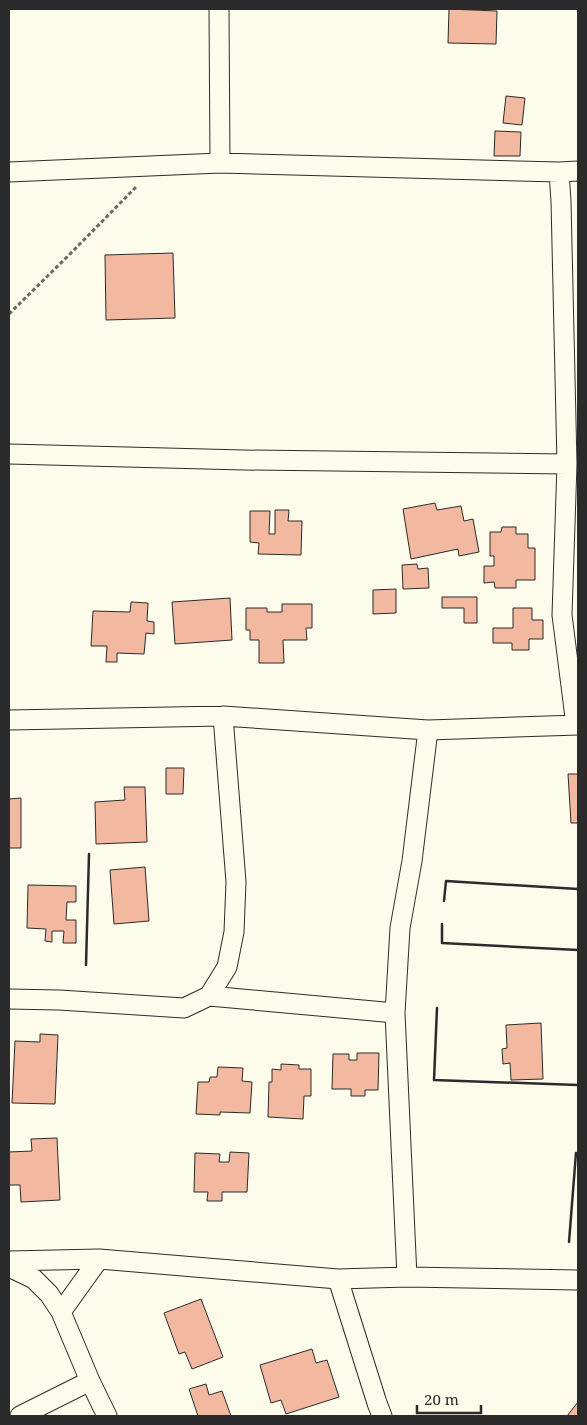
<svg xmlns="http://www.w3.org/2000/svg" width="587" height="1425" viewBox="0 0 587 1425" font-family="'Noto Serif',serif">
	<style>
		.building { fill: #f2b8a0; stroke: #2b2b2b }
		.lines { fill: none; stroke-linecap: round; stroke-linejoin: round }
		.minor-casing { stroke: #2b2b2b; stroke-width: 21 }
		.path { stroke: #6a6964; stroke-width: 3; stroke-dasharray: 4 2.5; stroke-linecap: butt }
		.minor { stroke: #fdfbea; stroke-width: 19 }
		.wall { stroke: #2b2b2b; stroke-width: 2.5 }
	</style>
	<rect width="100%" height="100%" fill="#fdfbea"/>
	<path class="building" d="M449,9l48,2 -1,33 -48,-1z
		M506,96l19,2 -3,27 -19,-2z
		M495,131l26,1 -1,24h-26z
		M173,253l2,65 -69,2 -1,-65z
		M435,503l2,7 24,-4 3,15 9,-2 6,33 -20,4 -1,-7 -47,10 -8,-50z
		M275,510h14l-1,11h14l-1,34 -43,-1 1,-11 -9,-1v-31h20l-1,23h6z
		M502,527h14v7h12v14h7v32h-19v8h-21l-1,-6 -10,1v-17h10v-10h-4v-24h11z
		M417,564l1,5 10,-1 1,20 -26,1 -1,-24z
		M396,589v24l-23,1v-24z
		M442,597h35v26h-13v-15h-22z
		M230,598l2,42 -57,4 -3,-42z
		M131,602l17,1 -1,18 7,1v12l-8,-1 -2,21 -27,-1v9h-11l1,-16h-16l2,-35 37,1z
		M282,604h30v24h-6l1,12h-24l1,23h-25v-23h-9v-10h-4v-22h21v4h15z
		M513,608h19v12h11v19h-14v11h-17v-7h-19v-15h20z
		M166,768h18l-1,26h-17z
		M568,774h10v49h-7z
		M124,787h21l2,55 -51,2 -1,-42 30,-2z
		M21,798v50h-12v-49z
		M145,867l4,54 -35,3 -4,-54z
		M28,885l48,1v16h-9l-1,18h10v23h-13l1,-12h-12v11l-7,-1 1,-12 -19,-1z
		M541,1023l2,56 -32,1 -1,-17 -7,1 -1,-15 5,-1 -1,-23z
		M40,1034l18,1 -3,69 -43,-1 3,-62 25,1z
		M357,1053h22l-1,37h-13v6h-14v-7h-19l1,-35h16v6h8z
		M281,1064l18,1v4h12v27h-7l-1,23 -35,-2 1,-35h3v-13l9,1z
		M218,1067l25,1 -1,13 10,1 -2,31 -30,-1v3l-24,-1 2,-32h11l1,-5h7z
		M57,1138l3,62 -39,2 -1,-17h-11v-33l23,-1 -1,-12z
		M230,1152l19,1 -2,39h-25v9h-15l1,-9h-14l1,-39 25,1 -1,8h10z
		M201,1299l22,58 -31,12 -7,-17 -6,2 -15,-41z
		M312,1349l4,14 11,-3 12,37 -53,17 -5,-14 -10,3 -11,-38z
		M206,1384l3,11 13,-4 9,25h-33l-9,-27z
		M578,1402v14h-11z"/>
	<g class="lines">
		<defs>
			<path id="minor" d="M219,9l1,154
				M9,172l211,-9 339,9 19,-1
				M559,172l2,29 6,263 -5,151 14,110
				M9,454l235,6 323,4
				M9,720l214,-4 205,14 150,-5
				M209,996l186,17
				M9,999l50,1 125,8 25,-12 18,-29 7,-35 2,-50 -13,-166
				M9,1261l90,-2 239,20 69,-2 171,3
				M9,1267l25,12 15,15 12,18 29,69 17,35
				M407,1277l-12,-264 5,-85 12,-67 16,-131
				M338,1279l39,124 5,13
				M61,1312l38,-53
				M20,1416l70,-35"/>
		</defs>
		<use href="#minor" class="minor-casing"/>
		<path class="path" d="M9,314l58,-57 70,-71"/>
		<use href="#minor" class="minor"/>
		<path class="wall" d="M444,901l2,-20 132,8
			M442,924v19l136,7
			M86,965l3,-111
			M437,1008l-3,72 144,5
			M569,1242l7,-89"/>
	</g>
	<rect width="587" height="1425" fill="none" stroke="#2b2b2b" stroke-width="20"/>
	<path d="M417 1405v8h64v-8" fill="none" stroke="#2b2b2b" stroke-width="2.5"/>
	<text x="424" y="1405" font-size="15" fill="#2b2b2b" stroke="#fdfbea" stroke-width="4" paint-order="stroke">20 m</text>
</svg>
